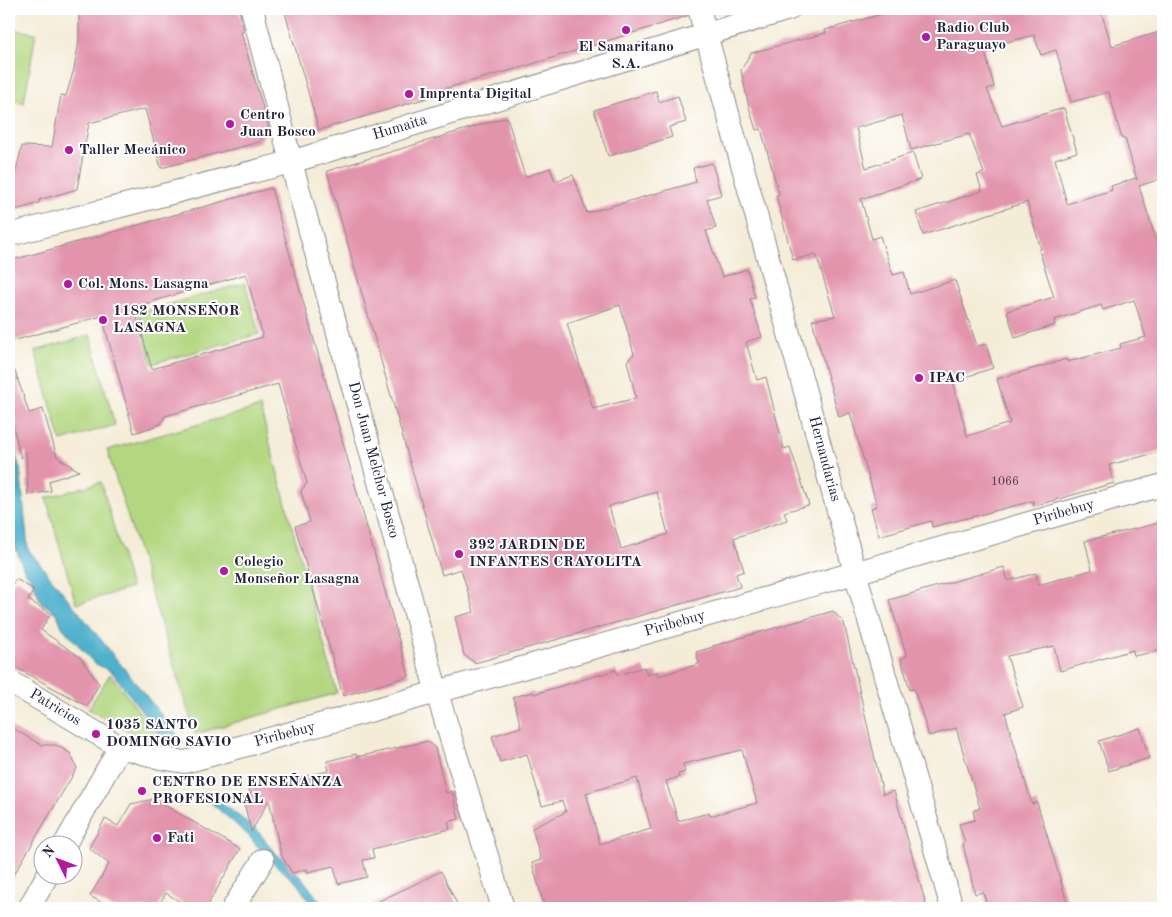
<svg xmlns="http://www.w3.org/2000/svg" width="1172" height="917" viewBox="0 0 1172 917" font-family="'Old Standard TT',serif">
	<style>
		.green { fill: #b2d780; stroke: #6a7c5e }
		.water { fill: #4db1cc; stroke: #386a84 }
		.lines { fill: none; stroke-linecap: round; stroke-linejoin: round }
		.stream { stroke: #4db1cc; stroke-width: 8 }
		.building { fill: #e394ad; fill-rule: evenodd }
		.minor-casing { stroke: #8b8789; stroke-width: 24 }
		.minor { stroke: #fff; stroke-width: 22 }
		.poi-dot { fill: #b5179e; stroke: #fff; stroke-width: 2 }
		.labels { text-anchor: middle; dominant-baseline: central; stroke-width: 4; stroke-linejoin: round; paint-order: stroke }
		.number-label { font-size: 12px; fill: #523e58 }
		.poi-label { font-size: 15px; font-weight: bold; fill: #22223b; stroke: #fff; text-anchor: start }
		.street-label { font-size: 15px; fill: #22223b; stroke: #fff }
	</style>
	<rect width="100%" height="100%" fill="#fff"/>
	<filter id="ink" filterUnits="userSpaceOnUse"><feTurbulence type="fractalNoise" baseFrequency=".02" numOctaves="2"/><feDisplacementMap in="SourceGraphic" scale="10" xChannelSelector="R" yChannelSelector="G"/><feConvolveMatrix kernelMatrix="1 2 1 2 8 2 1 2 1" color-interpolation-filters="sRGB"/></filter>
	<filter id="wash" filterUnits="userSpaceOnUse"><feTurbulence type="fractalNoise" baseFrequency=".0096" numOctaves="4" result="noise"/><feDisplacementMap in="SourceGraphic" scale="20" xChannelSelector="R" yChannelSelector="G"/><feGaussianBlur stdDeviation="1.12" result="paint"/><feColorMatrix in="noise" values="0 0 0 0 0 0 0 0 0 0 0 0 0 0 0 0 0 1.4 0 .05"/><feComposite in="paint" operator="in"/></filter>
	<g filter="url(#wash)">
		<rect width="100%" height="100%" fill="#f4ecd7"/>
		<path class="green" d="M9,29l27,4 -12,70 -15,-3z
			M245,283l14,51 -107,30 -14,-51z
			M90,335l25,90 -54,16 -26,-90z
			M260,407l77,286 -142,41 -88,-284z
			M101,482l30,106 -55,16 -30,-106z
			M110,674l55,71 -13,-1 -64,-35z"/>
		<path class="water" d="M9,437l11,31 8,81 156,194 -16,2 -56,-73 -18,-9 -32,-36 -5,-13 -16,-12 -9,-22 -8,-10 -15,-40z
			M210,791l18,17 28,21 19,23 27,26 23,30h-11l-18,-26 -29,-24 -18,-22 -47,-41z"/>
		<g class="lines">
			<path class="stream" d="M9,433l5,20"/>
		</g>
		<g id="blocks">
			<path class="building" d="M79,9h160l5,23h-3l28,97 -10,13 -98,26 -16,-59 -56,14 -12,66 -38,11v3l-30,9v-24l3,-1 10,-41 30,1 9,-52 5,1 8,-27 5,-28z
				M284,9h402l1,7 -164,51 -98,27 2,4 -108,32z
				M900,9h200l12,37 51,-15v147l-24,8 19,60 5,-1v206l-54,14 5,18 -80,23 -1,-5 -101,26 -1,-6 -52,15 -8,-28 6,-2 -27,-93 -11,4 -27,-97 23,-4 -19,-62 -23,6 -17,-65 3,-1 -18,-65 -5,1 -7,-23 -8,-37 10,-17 75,-20 -1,-3zM1034,35l7,20 15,-5 15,52 38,-10 13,47 3,-1 12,42 -1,-2 -25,8 1,4 -45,14 -12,-45 22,-7 -13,-44 -62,18 -15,-37 7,-2 -10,-39zM902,115l9,35 58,-16 15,39 -7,2 5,16 -66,21 7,23 104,-33 14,47 -2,1 15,47 -47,14 8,27 40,-13 -1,-5 47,-15 2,5 31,-10 12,37 -26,7 1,4 -54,14v-3l-70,20 13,44 -43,13 -14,-55 40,-13 -7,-24 -9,2 -22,-66 -45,14 -6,-22 -11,3 -13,-39 -8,3 -11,-40 60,-20 -8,-26 -47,15 -10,-40z
				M656,91l3,11 19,-6 8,26 -17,5 3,10 -64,19 -14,-46z
				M507,117l18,60 25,-9 5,13 18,-6 14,38 109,-31 -3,-14 19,-5 9,32 -14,4 9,29 -10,3 16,46 25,-8 8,28 -5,2 12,38 -16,5 11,38 9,-3 18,72 6,-2 19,58 -25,7 3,8 -53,18 10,33 -8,3 4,13 -265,76 -11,-8 -9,-38 19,-5 -13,-43 -19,6 -115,-404zM620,305l14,49 -7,7 9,37 -43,11 -26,-86zM657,492l11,42 -47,15 -12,-43z
				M271,188l138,488 -66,20 -48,-170 15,-4 -9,-31 6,-8 -29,-99 -113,32 -4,8 -27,9 -32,-117 -93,26v-81zM246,274l17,63 -111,32 -18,-62z
				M15,371l14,42 14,-4 14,48 22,14 -30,10 2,10 -23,4 -2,-44 -5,7 -12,-48v-37z
				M1163,522v128l-29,6 -1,-6 -73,21 -6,-25 -47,10 16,51 -18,6 27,91 5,-2 30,100 -21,6h-58l-5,-16 -8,2 -12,-50 2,-1 -6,-19 16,-4 -2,-9 7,-3 -24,-80 -27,8 -15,-47 -4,1 -9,-31 6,-3 -18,-56 115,-33 4,14 28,-8 2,12 54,-15 -7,-29z
				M16,579l18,11 -6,10 23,13 -10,17 39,27 19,27 -12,22 -78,-42v-75z
				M833,611l11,12 39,171 11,-3 33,117h-382l-13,-45 9,-3 -9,-32 34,-16 -4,-11 -20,5 -15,-52 -27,8 -8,-26 29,-9 -8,-30 20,-5 1,2 82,-24 2,5 26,-8 3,8 10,-3 1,4 41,-12 -3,-12 17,-5v-1zM742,750l15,53 -47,13 -1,-3 -31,8 -12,-40 13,-4 -1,-3 7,-2 -2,-8zM637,778l14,51 -51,15 -14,-51z
				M9,726l32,19h15l14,8 7,15 -68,115z
				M1140,728l9,30 -40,13 -10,-30z
				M428,741l7,7 11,45 6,-2 7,28 -11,3 2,7 -78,20 2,9 -11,2 4,17 -29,7 -4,-18 -27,6v-3l-15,4 -11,-18 -12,-55 -18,32 -8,-34 8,-1 -2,-8 80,-18 -2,-10 29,-7 1,3z
				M154,799l86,50 -34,59h-15l-25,-15 -9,15h-45l-22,-12 19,-32 -20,-16 16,-29 13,7 13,-22z
				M441,871l18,37h-95l47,-22z"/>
		</g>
	</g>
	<g filter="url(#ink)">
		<use href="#blocks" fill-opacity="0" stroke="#8b8789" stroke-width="1"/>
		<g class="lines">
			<defs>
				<path id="minor" d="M252,9l39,153 146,531 66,215
					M699,9l156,563 97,336
					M9,235l282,-73 498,-153
					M9,681l111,66 40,11 25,4c327,-89 652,-185 978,-277
					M65,844l55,-97
					M29,908l19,-34
					M233,908l30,-48"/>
			</defs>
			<use href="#minor" class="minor-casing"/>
			<use href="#minor" class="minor"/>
		</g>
	</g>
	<g class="poi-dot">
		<circle cx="626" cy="30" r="5"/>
		<circle cx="926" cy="37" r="5"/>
		<circle cx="409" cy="94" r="5"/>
		<circle cx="230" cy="124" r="5"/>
		<circle cx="69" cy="150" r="5"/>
		<circle cx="68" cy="284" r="5"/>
		<circle cx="103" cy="320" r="5"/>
		<circle cx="919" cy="378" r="5"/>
		<circle cx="459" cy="554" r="5"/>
		<circle cx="224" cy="571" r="5"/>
		<circle cx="96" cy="734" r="5"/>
		<circle cx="142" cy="791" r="5"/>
		<circle cx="157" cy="838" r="5"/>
	</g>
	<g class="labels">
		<g class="number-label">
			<text x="1005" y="482">1066</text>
		</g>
		<g class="poi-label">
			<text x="936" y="28">Radio Club<tspan x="936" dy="17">Paraguayo</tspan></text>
			<text x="626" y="47" text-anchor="middle">El Samaritano<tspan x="626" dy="17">S.A.</tspan></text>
			<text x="419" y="94">Imprenta Digital</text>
			<text x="240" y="115">Centro<tspan x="240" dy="17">Juan Bosco</tspan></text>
			<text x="79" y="150">Taller Mecánico</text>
			<text x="78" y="284">Col. Mons. Lasagna</text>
			<text x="113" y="311">1182 MONSEÑOR<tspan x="113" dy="17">LASAGNA</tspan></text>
			<text x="929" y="378">IPAC</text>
			<text x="469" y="545">392 JARDIN DE<tspan x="469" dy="17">INFANTES CRAYOLITA</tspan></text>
			<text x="234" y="562">Colegio<tspan x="234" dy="17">Monseñor Lasagna</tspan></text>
			<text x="106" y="725">1035 SANTO<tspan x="106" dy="17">DOMINGO SAVIO</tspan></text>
			<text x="152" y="782">CENTRO DE ENSEÑANZA<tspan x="152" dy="17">PROFESIONAL</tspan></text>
			<text x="167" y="838">Fati</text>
		</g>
		<g class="street-label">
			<text transform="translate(400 128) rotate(-17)">Humaita</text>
			<text transform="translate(824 459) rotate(75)">Hernandarias</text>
			<text transform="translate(373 460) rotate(75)">Don Juan Melchor Bosco</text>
			<text transform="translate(1064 513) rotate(-16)">Piribebuy</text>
			<text transform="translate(675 624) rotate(-16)">Piribebuy</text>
			<text transform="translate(55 708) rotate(31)">Patricios</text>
			<text transform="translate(285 735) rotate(-15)">Piribebuy</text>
		</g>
	</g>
	<rect width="1172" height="917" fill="none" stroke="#fff" stroke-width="30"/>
	<g transform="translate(58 860) rotate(312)"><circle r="24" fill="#ffffff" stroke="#a7a7b1"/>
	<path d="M0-4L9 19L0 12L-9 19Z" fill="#b5179e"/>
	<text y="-8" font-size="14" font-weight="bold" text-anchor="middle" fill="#22223b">N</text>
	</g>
</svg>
